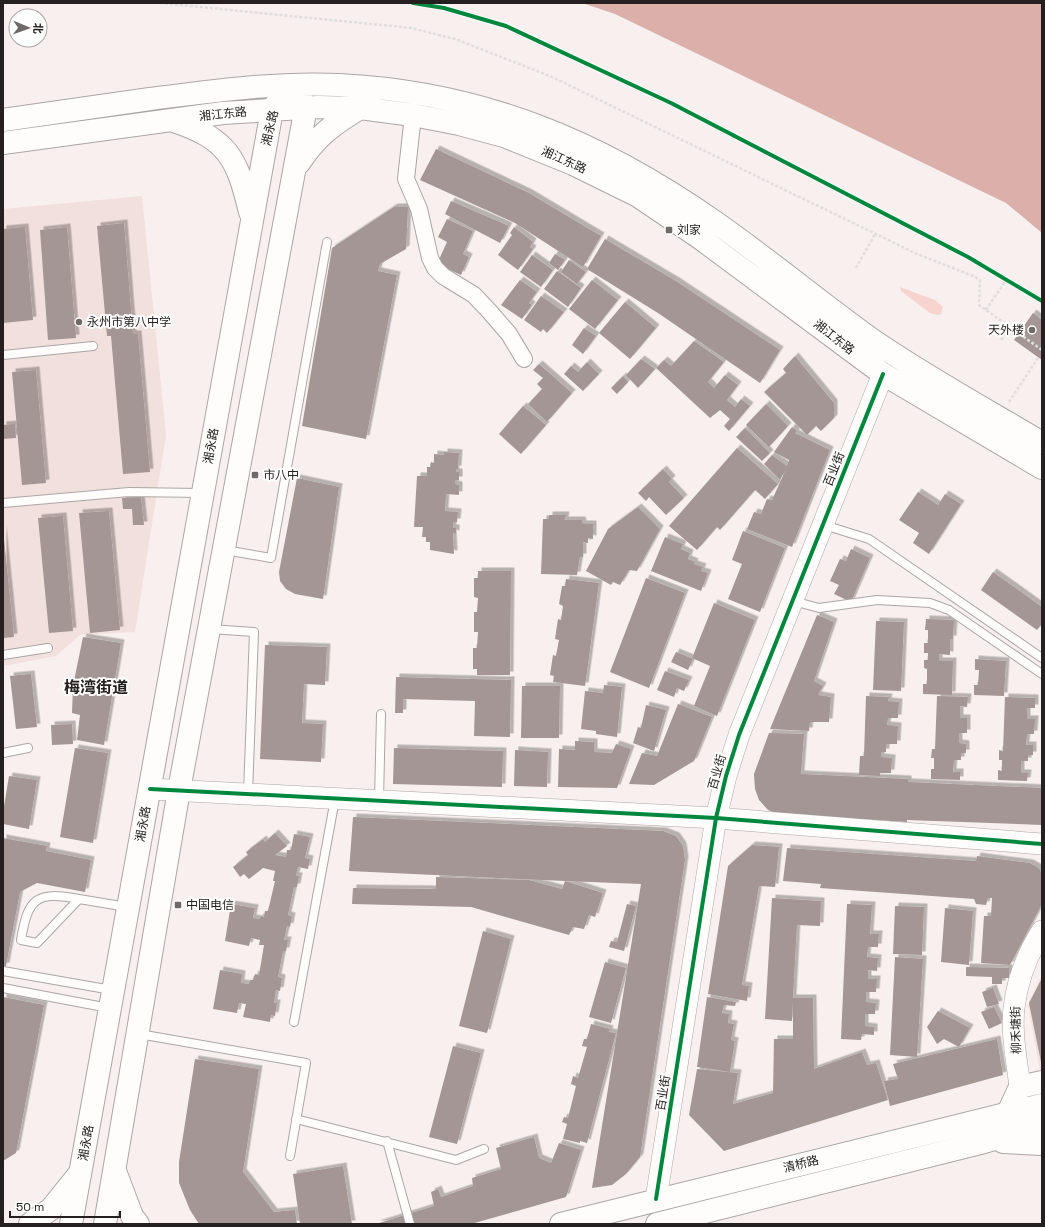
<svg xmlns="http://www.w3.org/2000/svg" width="1045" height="1227" viewBox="0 0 1045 1227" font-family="'Space Grotesk','Noto Sans SC',sans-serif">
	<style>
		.built { fill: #f1e0de }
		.green { fill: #f7d4d0 }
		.water { fill: #dbb0ab }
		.building { fill: #a39694; filter: url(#shadow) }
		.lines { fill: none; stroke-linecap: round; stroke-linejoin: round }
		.service-casing { stroke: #aca6a5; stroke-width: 10 }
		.minor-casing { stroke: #aca6a5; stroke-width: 18 }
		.tertiary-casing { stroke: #aca6a5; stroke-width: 22 }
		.secondary-casing { stroke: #aca6a5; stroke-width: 24 }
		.primary-casing { stroke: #aca6a5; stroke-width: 24 }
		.path { stroke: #dfdddd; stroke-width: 2.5; stroke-dasharray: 3 2; stroke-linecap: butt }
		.service { stroke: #fefdfc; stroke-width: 8 }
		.minor { stroke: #fefdfc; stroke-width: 16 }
		.tertiary { stroke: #fefdfc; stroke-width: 21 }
		.secondary { stroke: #fefdfc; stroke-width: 22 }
		.primary { stroke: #fefdfc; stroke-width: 22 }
		.cycleway-casing { stroke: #fefefe; stroke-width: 6 }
		.cycleway { stroke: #00873e; stroke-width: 4 }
		.poi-dot { fill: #6f6967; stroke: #fefefe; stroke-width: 1.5 }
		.labels { text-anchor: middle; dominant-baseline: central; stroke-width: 4; stroke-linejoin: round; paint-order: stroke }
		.street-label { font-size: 12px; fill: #25201f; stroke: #fefefe }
		.poi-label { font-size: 12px; fill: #25201f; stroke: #fefefe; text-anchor: start }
		.district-label { font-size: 16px; font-weight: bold; fill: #25201f; stroke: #fefefe }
	</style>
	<defs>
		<filter id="shadow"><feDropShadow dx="3.5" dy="-3.5" stdDeviation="0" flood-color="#0004"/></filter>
	</defs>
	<rect width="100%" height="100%" fill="#f8f0ee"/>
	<path class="built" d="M142,196l24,239 -31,197 -55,3 -24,21 -53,10v-457z
		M1042,974v102h-1l-13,-71z"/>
	<path class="green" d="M900,287l35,13 8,7 -2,7 -3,1 -8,-2 -29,-22z"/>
	<path class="water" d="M582,3h460v230l-36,-30 -391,-189z"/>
	<path class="building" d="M436,149l93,44 72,43 -18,31 -68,-44 -95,-43z
		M451,201l58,25 -9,17 -55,-29z
		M394,207h14l-2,42 -26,15 -2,7 19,4 -31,164 -64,-13 30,-178z
		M447,219l26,12 -10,23 6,3 -8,18 -24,-11 10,-22 -9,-5z
		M124,223l9,111h5l12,138 -27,2 -12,-138h-4l-10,-110z
		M25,227l8,93 -30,3v-94z
		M67,227l9,111 -28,2 -8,-110z
		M514,227l19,15 -3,5 3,2 -15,21 -20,-15 14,-20 -2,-2z
		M605,239l71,42 104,69 -20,33 -102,-70 -71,-44z
		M555,254l10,6 -7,10 -9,-7z
		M532,255l21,15 -12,17 -21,-15z
		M569,260l17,12 -9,12 -16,-12z
		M557,271l24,17 -13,19 -24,-18z
		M520,280l17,12 -8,11 3,2 -10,14 -21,-14z
		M592,280l26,20 -23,29 -26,-20z
		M541,296l23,16 -17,21 -4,-4 -2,3 -17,-12z
		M625,302l31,26 -26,31 -31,-26z
		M1033,313l9,7v40l-28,-20z
		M584,328l12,8 -13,18 -11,-9z
		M694,341l30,21 -16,20 6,6 11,-13 13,10 -11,15 8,7 6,-8 9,7 -21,25 -5,-5 6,-7 -10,-9 -10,8 -54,-50 8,-8 7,6z
		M795,356l39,47v15l-13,13 -5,-5 -9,9 -43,-43 22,-19 -3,-4z
		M641,359l14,10 -17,19 -12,-13z
		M587,362l12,12 -16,17 -19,-17 7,-8 7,6z
		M539,364l33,29 -25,29 -19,-18 14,-15 -5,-5 6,-6 -10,-8z
		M36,370l10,113 -24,2 -10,-113z
		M623,376l5,6 -11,12 -6,-6z
		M766,404l22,22 -19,21 -23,-22z
		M523,406l23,19 -25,29 -22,-20z
		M15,424l1,14 -13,1v-14z
		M792,427l5,4 -2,2 35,17 -38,97 -45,-18 7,-17 7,2 6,-15 5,1 14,-31 -6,11 -16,-16 8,-9 15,11 2,-6 -15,-8z
		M745,428l25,25 -8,8 -26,-24z
		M737,448l41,36 -13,15 -10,-9 -35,40 -3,-3 -20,23 -28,-24z
		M444,452l15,1 -1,16h-2v3h3v8h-4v4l4,1v10l-13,-1 -1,17 13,1 -1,10h-4v6h3v6l-3,-1 1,21 -24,-4v-8h-4v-5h-4l1,-10h-9l3,-51h10v-9h3l1,-5 3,1v-9l10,1z
		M663,469l9,10 -3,3 15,16 -18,17 -17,-18 -3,4 -8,-8z
		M297,478l42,9 -16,112 -28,-5 -9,-5 -6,-8 -1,-9z
		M918,492l20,13 7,-11 16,10 -32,50 -16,-11 6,-10 -20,-13z
		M141,497l3,28h-11l-1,-16h-9l-1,-11z
		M638,507l22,22 -23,42 -8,-1 -9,15 -7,-3 -2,3 -25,-14 22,-42z
		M109,511l11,119 -30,3 -11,-120z
		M549,515h17l-1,5h17l1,4h10v15l-5,-1v5l-5,-1v15h-3l-3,18 -36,-1 2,-55h6z
		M63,516l10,115 -24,2 -11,-115z
		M3,529l11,108 -11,1z
		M743,531l42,17 -25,64 -32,-13 14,-35 -10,-4z
		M665,537l18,7 -2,5 9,4 -2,6 7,3 -1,2 9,3 -2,4 7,2 -7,18 -50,-20z
		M851,549l19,9 -19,44 -17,-8 5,-9 -9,-4 10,-22 6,2z
		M478,571h33l-1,104h-33v-6h-4v-21h4l1,-16h-4v-20h3l1,-14 -4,-1v-19h4z
		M993,572l49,35v17l-5,6 -56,-40z
		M646,578l39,15 -36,95 -39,-16z
		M566,579l33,4 -14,103 -32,-4 1,-6 -4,-1 3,-20 3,1 3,-16 -4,-1 3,-20 3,1 2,-14 -4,-2 3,-18h3z
		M714,603l41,17 -38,96 -23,-10 16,-40 -18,-8z
		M817,615l17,7 -20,59 9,5 -5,9 13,2 -2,25h-19l-1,9 -39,-2z
		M926,619l28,1 -1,19h-3v16l-11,-1v7h14l-1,34 -29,-1v-10h4v-15l-3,-1v-8h4v-7h-4v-10h4v-13h-3z
		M876,621l28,1 -3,69 -28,-1z
		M83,637l38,6 -17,102 -27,-5 3,-25 -8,-2 1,-27z
		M265,645l62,2 -2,38 -21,-1 -2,39 21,1 -2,38 -61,-3z
		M676,652l17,7 -5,11 -17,-8z
		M975,659l31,2 -2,35 -30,-1v-10h4l1,-15h-4z
		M665,671l24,9 -5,11 -7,-3 -3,9 -17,-7z
		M31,674l6,53 -21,2 -6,-53z
		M396,677l115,3 -1,57 -36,-1 1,-35 -72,-2v14h-8z
		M604,685l18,2 -5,50 -21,-3v-3l-15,-2 4,-38 18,2z
		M522,686h38l-1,52h-38z
		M866,696l23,1 -1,4 11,1 -1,16h-10l-1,7 11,1 -1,18h-11v8h-5v5l11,1 -1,15h-11v3l-21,-1 1,-19h4z
		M937,696l31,1 -1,10 -7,-1v12h7v15h-8v10l7,1v9h-5v7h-7l-1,12h7v8l-29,-1v-10h3v-11h-3l1,-9h3z
		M1005,697l30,1v10h-8v11h8l-1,15h-7l-1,11h7v10h-5v6h-7v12h7l-1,8 -29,-1v-10l4,1v-11h-3v-10l4,1z
		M678,704l34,13 -18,44 -40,24 -25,-1 13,-31 15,3z
		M646,705l20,5 -12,41 -21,-8 5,-16 3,1z
		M72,724l1,20 -21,1 -1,-20z
		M769,733l35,1 -3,40 107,5v3l134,6v37l-135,-5v2l-129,-8 -10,-4 -9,-10 -4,-11 -1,-15z
		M575,741l19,1v10l18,1 4,-9 15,5 -14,39 -59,-1 1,-38 16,1z
		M75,748l33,5 -15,90 -33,-6z
		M394,748l109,3 -1,36 -109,-3z
		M515,750l33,2 -1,35 -33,-1z
		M9,776l28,4 -8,49 -26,-5v-12z
		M353,817l310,14 13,5 7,10 2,14 -45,297 -14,17 -14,11 -20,3 49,-304 -76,-3 38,12 -8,24 -6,-2 -5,14 -11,-2 -4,8 -98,-28 -119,-3 1,-16 83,1v-12l93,3 33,9 3,-8 -216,-10z
		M275,833l12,13 -12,9 11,2 1,-7h4l3,-16 16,3 -5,21 5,1 -2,10 -10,-2 -2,9h3l-2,11h-3l-6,28 4,1 -2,11 -3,-1 -3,14h4l-2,11h-3l-5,26 4,1 -2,13 -4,-1 -2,13h3l-2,13 -4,-1 -1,7 -27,-5 3,-13 -7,-1 -2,10 -24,-4 7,-39 22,4 -1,9 8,1 1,-4h3l2,-6 4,1 5,-30h-5l1,-5 -9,-2 -2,8 -24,-5 6,-37 24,4 -2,10 6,1 2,-3 3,1 1,-6h3l7,-30h-2l2,-10 -12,-3 -14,11 -5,-5 -4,3 -7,-10 15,-12 -2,-3 17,-13 2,3z
		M3,838l44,8 -1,5 45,9 -6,32 -48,-9 -17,9 -14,74h-3z
		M752,845l27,2 -4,40 -16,-1 -17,99 7,1 -2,15 -39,-7 20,-128z
		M787,848l189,13 1,-5 53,7 9,5 3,6v30l-32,61 -29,-2 3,-47h7l1,-18h-4l-2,7 -10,-1 -2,-5 -154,-11 1,-4 -38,-3z
		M772,898l49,3 -1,25 -23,-1 -4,73h20l1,71 48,-17 5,13 9,-2 12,37 -164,51 -35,-36 8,-46 41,4 -5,31 40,-11 1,-54h19v-37l-1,19 -27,-2z
		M627,904l9,2 -12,45 -15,-4 2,-6 6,1z
		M847,904l25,1 -2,29h9l-1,13h-10l-1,10 11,1 -1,13 -9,-1v9h9l-1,13h-10v10l10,1 -1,11h-10v12l9,1v8l-12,-1 -1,6 -20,-1z
		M895,906l29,1 -2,48 -29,-1z
		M945,908l28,3 -4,54 -28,-3z
		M483,931l28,8 -24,94 -28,-7z
		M895,957l28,2 -6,98 -27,-2z
		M605,962l21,6 -15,55 -22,-6z
		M966,967l43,1v10h-7v6h-10v-7l-26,-1z
		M1042,978v84h-1l-12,-59z
		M993,988l6,16 -12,3 -5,-15z
		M3,997l41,8 -28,148 -13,8z
		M707,997l29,5 -1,4 -11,-1 -2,8 7,1 -1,9 6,1 -3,16 4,1 -5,31 -33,-5z
		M994,1007l8,16 -13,6 -8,-17z
		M938,1011l32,17 -11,19 -15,-8 -7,5 -10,-17z
		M591,1024l19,5 -1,3 7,1 -29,110 -7,-2v2l-17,-4 4,-15 -5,-2 2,-5 4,1 8,-32 -5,-2 2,-8 5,2 9,-31 -5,-1 2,-7h3z
		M997,1039l6,36 -113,31 -6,-25 14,-2 -5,-15z
		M453,1046l28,7 -24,91 -28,-7z
		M195,1059l64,10 -16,103 31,40 21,-2 2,14h-98l-9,-14 -11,-27v-21z
		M534,1137l5,21 12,5 8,-20 22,7 -15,47 -95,27h-95l58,-18 -3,-14 7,-3 3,8 32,-11 -1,-8 29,-9 -5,-21z
		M343,1166l9,58h-52l-7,-50z"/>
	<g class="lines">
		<defs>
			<path id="service" d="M3,355l90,-9
				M3,503l126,-11 73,1
				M824,525l45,14 173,119
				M225,550l46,8 56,-316
				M793,601l26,7 58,-8 53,3 19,7 93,64
				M210,629l44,3 -6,161
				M3,655l45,-7
				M3,753l25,-5
				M379,800l2,-86
				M79,899c-43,-8 -51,-1 -58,41l16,3 42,-44 48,8
				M3,971l109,19
				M3,988l106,20
				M294,1022l41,-223
				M139,1034l167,29 -16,93
				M296,1119l160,41 28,-11
				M387,1141l23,83"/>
			<path id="minor" d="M413,115l-7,64 13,30 11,49 5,10 8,8 31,19 16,17 19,22 15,25"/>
			<path id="tertiary" d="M150,789l566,29 326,26
				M1020,1087c-3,-25 -9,-53 -6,-79 3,-27 14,-55 28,-77
				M656,1199l60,-381 10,-42 13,-41 144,-361"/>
			<path id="secondary" d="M3,120c49,-7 98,-14 147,-21 63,-8 126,-17 189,-14 143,7 260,56 376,137 53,37 103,79 156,117 55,38 114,70 171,104
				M174,121c54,18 63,37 76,91
				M3,143l220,-30 95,-6 42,1 53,7 46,9 45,12 69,28 65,32 62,42 183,136 159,94
				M299,163c18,-27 33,-38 61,-55
				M71,1224l201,-1114 18,-25
				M105,1224l74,-434 127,-683 -16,-22"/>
			<path id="primary" d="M1007,1115l13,-28 22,-5
				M1003,1142l39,2
				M115,1171l17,45 6,8
				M30,1224l21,-15 29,-36
				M561,1224l481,-119
				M657,1224l327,-82 58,-17"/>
		</defs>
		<use href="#service" class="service-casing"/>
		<use href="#minor" class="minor-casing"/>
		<use href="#tertiary" class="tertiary-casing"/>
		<use href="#secondary" class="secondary-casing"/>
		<use href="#primary" class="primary-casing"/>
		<path class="path" d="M160,3l251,25 44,11 95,37 367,178 56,22 7,4 -1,25 63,45
			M856,268l19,-34
			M986,310l20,-30
			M1001,340l9,-12
			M1009,402l29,-44"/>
		<use href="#service" class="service"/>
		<use href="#minor" class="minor"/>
		<use href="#tertiary" class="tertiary"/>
		<use href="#secondary" class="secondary"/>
		<use href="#primary" class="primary"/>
		<defs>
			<path id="cycleway" d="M413,3l31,5 62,18 165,77 297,154 74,44
				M150,789l566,29 326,26
				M656,1199l60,-381 10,-42 13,-41 144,-361"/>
		</defs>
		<use href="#cycleway" class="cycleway-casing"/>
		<use href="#cycleway" class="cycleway"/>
	</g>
	<g class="poi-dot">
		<rect x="665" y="226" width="8" height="8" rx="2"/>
		<circle cx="79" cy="322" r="4"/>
		<circle cx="1032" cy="330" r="4"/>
		<rect x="251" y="471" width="8" height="8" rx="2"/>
		<rect x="174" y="901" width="8" height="8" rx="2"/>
	</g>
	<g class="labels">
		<g class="street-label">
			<text transform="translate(223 114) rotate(-6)">湘江东路</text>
			<text transform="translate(270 128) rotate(-77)">湘永路</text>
			<text transform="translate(564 160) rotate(24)">湘江东路</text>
			<text transform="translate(834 337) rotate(38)">湘江东路</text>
			<text transform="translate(211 446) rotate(-80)">湘永路</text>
			<text transform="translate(834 469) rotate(-68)">百业街</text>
			<text transform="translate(717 772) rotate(-74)">百业街</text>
			<text transform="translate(143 824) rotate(-80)">湘永路</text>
			<text transform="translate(1016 1030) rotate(-91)">柳禾塘街</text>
			<text transform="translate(663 1093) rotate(-81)">百业街</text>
			<text transform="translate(86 1143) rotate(-80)">湘永路</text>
			<text transform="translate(801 1164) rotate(-14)">清桥路</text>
		</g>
		<g class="poi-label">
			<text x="677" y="230">刘家</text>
			<text x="87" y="322">永州市第八中学</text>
			<text x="1024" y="330" text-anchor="end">天外楼</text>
			<text x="263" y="475">市八中</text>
			<text x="186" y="905">中国电信</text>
		</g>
		<g class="district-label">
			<text x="96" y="687">梅湾街道</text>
		</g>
	</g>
	<rect width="1045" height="1227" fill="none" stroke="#25201f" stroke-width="8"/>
	<g transform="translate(28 28) rotate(92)"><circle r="19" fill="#fefefe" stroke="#a7a5a5"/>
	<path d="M0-3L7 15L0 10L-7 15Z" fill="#6f6967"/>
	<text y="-6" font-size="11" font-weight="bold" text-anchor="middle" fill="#25201f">北</text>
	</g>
	<path d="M10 1211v6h110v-6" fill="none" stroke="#25201f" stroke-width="2"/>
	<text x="16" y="1211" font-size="12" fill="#25201f" stroke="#fefefe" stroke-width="3" paint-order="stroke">50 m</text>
</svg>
